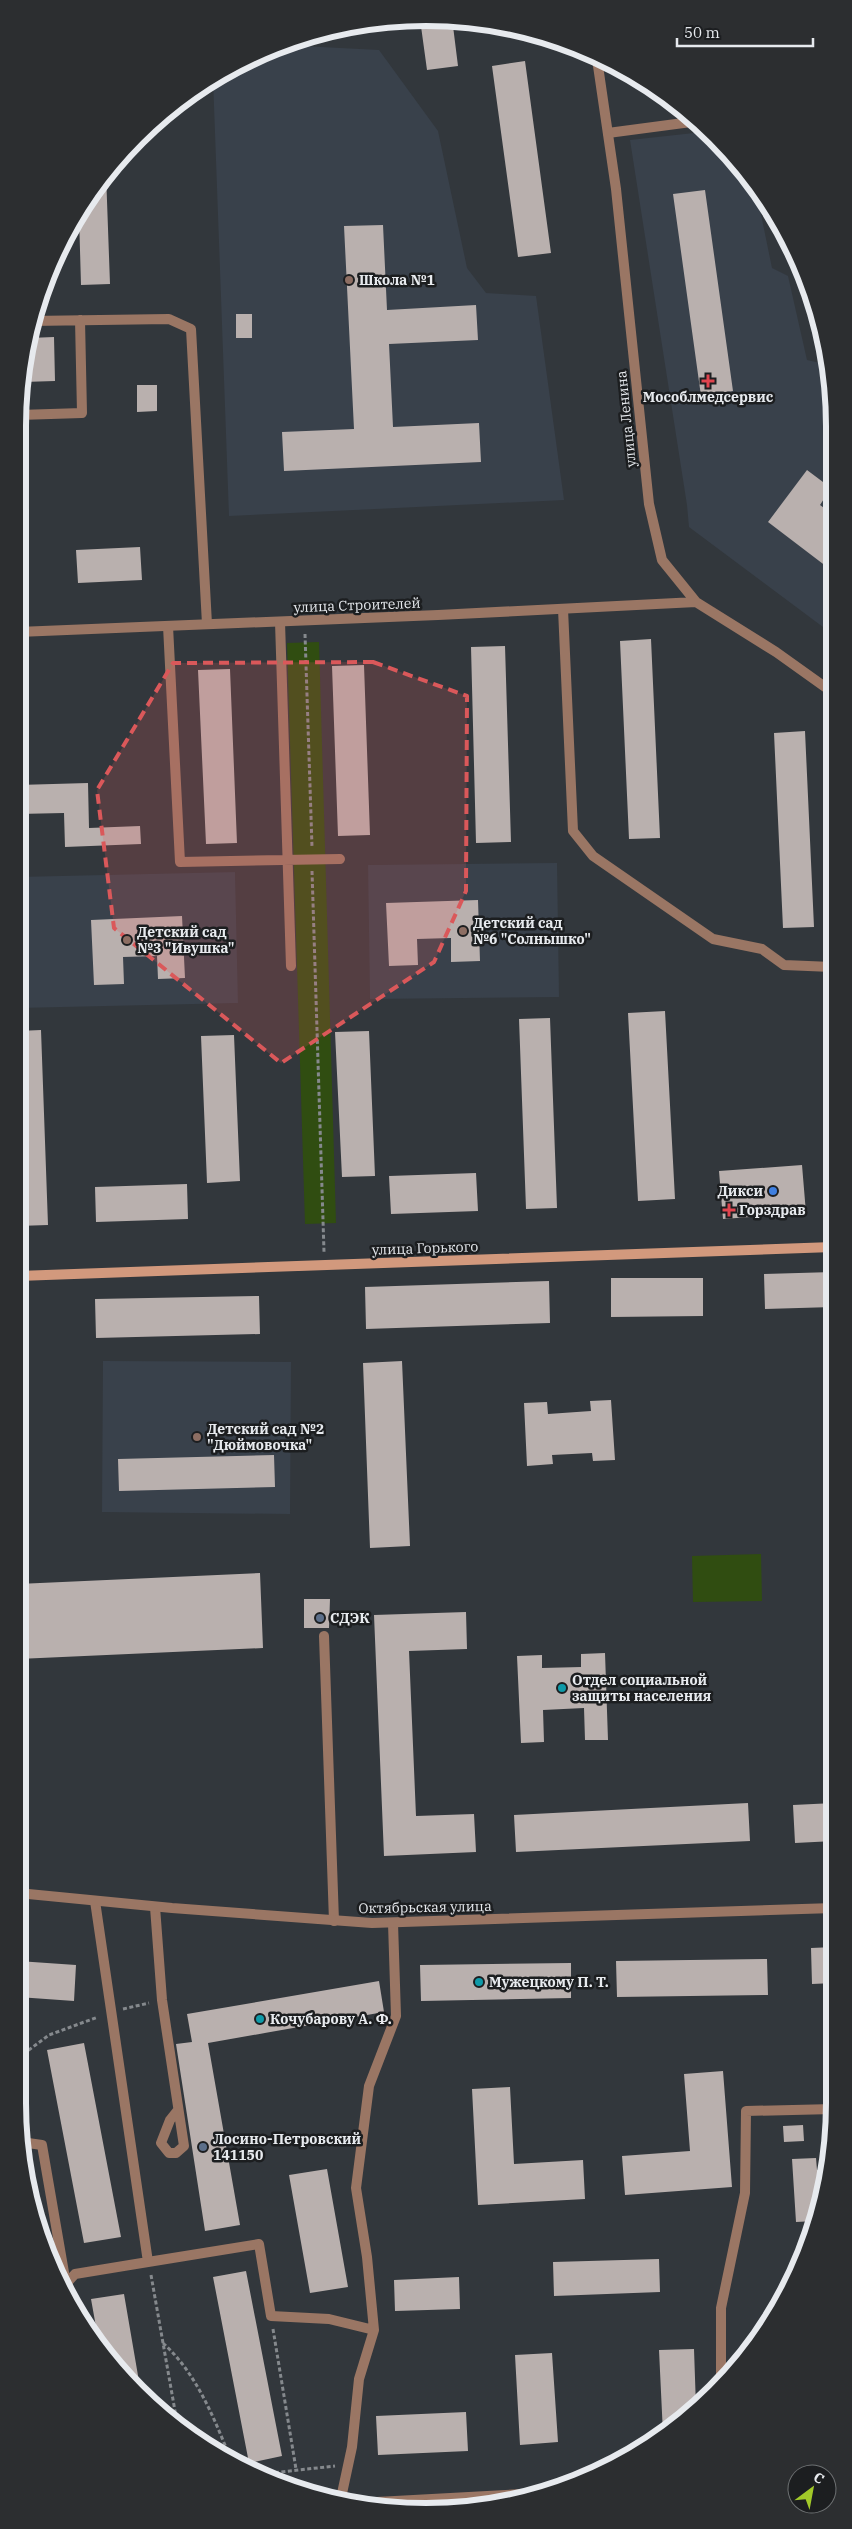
<svg xmlns="http://www.w3.org/2000/svg" width="852" height="2529" viewBox="0 0 852 2529" font-family="'IBM Plex Serif',serif">
	<style>
		.built { fill: #39414b }
		.green { fill: #304d11 }
		.building { fill: #b9b0ae }
		.lines { fill: none; stroke-linecap: round; stroke-linejoin: round }
		.path { stroke: #85898d; stroke-width: 3; stroke-dasharray: 4 2.5; stroke-linecap: butt }
		.lane { stroke: #9a7664; stroke-width: 10 }
		.street { stroke: #9a7664; stroke-width: 10 }
		.secondary { stroke: #d2997d; stroke-width: 10 }
		.marked { fill: #da585a; fill-opacity: 0.2; stroke: #da585a; stroke-width: 4; stroke-dasharray: 10 6; stroke-linejoin: round }
		.education-dot { fill: #8d6e63; stroke: #1c1e20; stroke-width: 2 }
		.health-dot { fill: #e0444e; stroke: #1c1e20; stroke-width: 2 }
		.shop-dot { fill: #3f7fe0; stroke: #1c1e20; stroke-width: 2 }
		.service-dot { fill: #5c6f8a; stroke: #1c1e20; stroke-width: 2 }
		.culture-dot { fill: #0f9aa8; stroke: #1c1e20; stroke-width: 2 }
		.labels { text-anchor: middle; dominant-baseline: central; stroke-width: 5; stroke-linejoin: round; paint-order: stroke }
		.poi-label { font-size: 14px; font-weight: bold; fill: #e7eaee; stroke: #1c1e20; text-anchor: start }
		.street-label { font-size: 14px; fill: #e7eaee; stroke: #1c1e20 }
		.rim { fill: none; stroke: #e7eaee; stroke-width: 6 }
	</style>
	<rect width="100%" height="100%" fill="#32373c"/>
	<path class="built" d="M282,45l97,5 59,81 29,137 19,25 50,3 28,204 -335,16 -16,-438 9,-6z
		M703,132l30,24 23,34 16,78 16,8 19,84 22,5 2,7v261l-142,-106 -2,-22 -57,-365z
		M557,863l2,134 -189,2 -2,-134z
		M235,872l3,131 -220,5v-131z
		M103,1361l188,1 -1,152 -188,-2z"/>
	<path class="green" d="M319,642l17,581 -31,1 -18,-581z
		M761,1554l1,47 -69,1 -1,-46z"/>
	<path class="building" d="M452,18l6,48 -31,4 -7,-51z
		M525,61l26,192 -33,4 -26,-191z
		M106,173l4,111 -29,1 -2,-70z
		M705,190l28,201 -32,5 -28,-202z
		M383,225l4,85 89,-5 2,35 -89,4 4,83 86,-4 2,39 -197,9 -2,-39 72,-3 -10,-203z
		M236,314h16v24h-16z
		M54,337l1,44 -32,1 6,-44z
		M137,385h20v26l-20,1z
		M807,470l24,18 -11,17 11,8v57l-63,-48z
		M140,547l2,33 -64,3 -2,-33z
		M651,639l9,199 -31,1 -9,-198z
		M505,646l6,196 -35,1 -5,-196z
		M364,665l6,170 -32,1 -6,-170z
		M230,669l7,174 -31,1 -8,-174z
		M805,731l9,196 -31,1 -9,-195z
		M88,783l1,45 51,-2 1,18 -76,3 -1,-34 -46,1v-29z
		M478,900l2,61 -29,1v-24l-34,1 1,26 -29,1 -3,-63z
		M182,916l3,62 -27,1 -1,-23 -34,1 1,27 -30,1 -3,-65z
		M665,1011l10,188 -37,2 -10,-188z
		M550,1018l7,190 -31,1 -7,-190z
		M41,1030l7,195 -30,1v-195z
		M369,1031l6,145 -33,1 -7,-145z
		M234,1035l6,146 -33,2 -6,-147z
		M802,1165l4,48 -83,6 -4,-48z
		M476,1173l2,38 -87,3 -2,-38z
		M187,1184l1,35 -92,3 -1,-35z
		M833,1272v35l-68,2 -1,-35z
		M611,1278h92v38l-92,1z
		M549,1281l1,42 -184,6 -1,-42z
		M259,1296l1,38 -164,4 -1,-39z
		M402,1361l8,185 -40,2 -7,-185z
		M611,1400l4,60 -22,1 -1,-8 -40,2 1,9 -26,2 -3,-63 23,-1 1,12 43,-3 -1,-10z
		M274,1455l1,32 -156,4 -1,-32z
		M260,1573l3,75 -245,11v-75z
		M304,1599h26l-1,29h-25z
		M466,1612l1,37 -58,2 7,165 58,-2 2,38 -92,4 -10,-241z
		M605,1653l3,87h-23l-1,-32 -41,2 1,32 -23,1 -4,-87 25,-1v13l39,-1v-13z
		M748,1803l2,38 -234,11 -2,-37z
		M834,1803v38l-39,2 -2,-38z
		M834,1947v36l-22,1 -1,-36z
		M767,1959l1,36 -151,2 -1,-36z
		M18,1961l58,4 -2,36 -56,-4z
		M571,1963v35l-150,3 -1,-36z
		M379,1981l5,31 -176,31 32,182 -35,6 -29,-187 16,-2 -5,-28z
		M84,2043l37,194 -37,6 -37,-193z
		M723,2071l9,116 -107,8 -3,-39 68,-5 -6,-77z
		M510,2087l4,77 69,-4 2,39 -107,6 -6,-116z
		M803,2125l1,16 -20,1 -1,-16z
		M816,2158l1,12 9,-1 -5,39 -6,13 -19,1 -4,-63z
		M327,2169l21,118 -38,6 -21,-118z
		M659,2259l1,33 -106,4 -1,-34z
		M246,2271l36,185 -33,7 -36,-186z
		M459,2277l1,32 -65,2 -1,-31z
		M124,2294l17,99 -22,-20 -21,-35 -7,-39z
		M694,2349l2,58 -33,27 -4,-84z
		M552,2353l6,89 -38,3 -5,-90z
		M466,2412l2,39 -90,4 -2,-39z"/>
	<g class="lines">
		<path class="path" d="M305,634l7,213
			M312,871l12,381
			M123,2009l26,-6
			M18,2058l31,-23 49,-18
			M151,2275l27,153
			M273,2329l23,140
			M163,2343c34,31 51,75 68,117
			M262,2474l73,-8"/>
		<path class="lane" d="M608,133l83,-11
			M31,321l138,-2 22,10 16,295
			M19,415l63,-2 -2,-93
			M563,609l10,222 20,25 120,83 49,10 22,16 48,2
			M280,622l11,344
			M168,626l12,236 160,-3
			M324,1636l10,285
			M155,1907l7,93 22,146 -8,7h-7l-8,-10 9,-23 8,-10
			M21,2142l21,3 24,139
			M148,2262l111,-18 12,72 58,3 45,11
			M65,2285l10,-11 73,-12 -53,-361
			M721,2384v-76l24,-115 1,-82 88,-2
			M341,2498l11,-51 7,-68 15,-49 -7,-73 -11,-69 13,-102 27,-70 -3,-93"/>
		<path class="street" d="M597,59l19,130 33,315 13,56 34,42 80,50 56,40
			M18,632l420,-17 258,-13
			M18,1893l154,15 200,15 462,-15
			M358,2503l184,-10"/>
		<path class="secondary" d="M18,1276l815,-29"/>
	</g>
	<path class="marked" d="M373,662l94,34 -1,195 -32,71 -153,101 -167,-135 -17,-138 76,-127z"/>
	<g class="education-dot">
		<circle cx="349" cy="280" r="5"/>
		<circle cx="463" cy="931" r="5"/>
		<circle cx="127" cy="940" r="5"/>
		<circle cx="197" cy="1437" r="5"/>
	</g>
	<g class="health-dot">
		<path d="M705.5 373.5h5v5h5v5h-5v5h-5v-5h-5v-5h5z"/>
		<path d="M726.5 1202.5h5v5h5v5h-5v5h-5v-5h-5v-5h5z"/>
	</g>
	<circle class="shop-dot" cx="773" cy="1191" r="5"/>
	<g class="service-dot">
		<circle cx="320" cy="1618" r="5"/>
		<circle cx="203" cy="2147" r="5"/>
	</g>
	<g class="culture-dot">
		<circle cx="562" cy="1688" r="5"/>
		<circle cx="479" cy="1982" r="5"/>
		<circle cx="260" cy="2019" r="5"/>
	</g>
	<g class="labels">
		<g class="poi-label">
			<text x="359" y="280">Школа №1</text>
			<text x="708" y="397" text-anchor="middle">Мособлмедсервис</text>
			<text x="473" y="923">Детский сад<tspan x="473" dy="16">№6 "Солнышко"</tspan></text>
			<text x="137" y="932">Детский сад<tspan x="137" dy="16">№3 "Ивушка"</tspan></text>
			<text x="763" y="1191" text-anchor="end">Дикси</text>
			<text x="739" y="1210">Горздрав</text>
			<text x="207" y="1429">Детский сад №2<tspan x="207" dy="16">"Дюймовочка"</tspan></text>
			<text x="330" y="1618">СДЭК</text>
			<text x="572" y="1680">Отдел социальной<tspan x="572" dy="16">защиты населения</tspan></text>
			<text x="489" y="1982">Мужецкому П. Т.</text>
			<text x="270" y="2019">Кочубарову А. Ф.</text>
			<text x="213" y="2139">Лосино-Петровский<tspan x="213" dy="16">141150</tspan></text>
		</g>
		<g class="street-label">
			<text transform="translate(626 419) rotate(-96)">улица Ленина</text>
			<text transform="translate(357 605) rotate(-2)">улица Строителей</text>
			<text transform="translate(425 1248) rotate(-2)">улица Горького</text>
			<text transform="translate(425 1907) rotate(-1)">Октябрьская улица</text>
		</g>
	</g>
	<path d="M0 0H852V2529H0ZM426 26H426A400 400 0 0 1 826 426V2103A400 400 0 0 1 426 2503H426A400 400 0 0 1 26 2103V426A400 400 0 0 1 426 26Z" fill="#2c2e30" fill-rule="evenodd"/>
	<path class="rim" d="M426 26H426A400 400 0 0 1 826 426V2103A400 400 0 0 1 426 2503H426A400 400 0 0 1 26 2103V426A400 400 0 0 1 426 26Z"/>
	<g transform="translate(812 2489) rotate(32)"><circle r="24" fill="#1c1e20" stroke="#6d7072"/>
	<path d="M0-4L9 19L0 12L-9 19Z" fill="#a2c929"/>
	<text y="-8" font-size="14" font-weight="bold" text-anchor="middle" fill="#e7eaee">С</text>
	</g>
	<path d="M677 38v8h136v-8" fill="none" stroke="#e7eaee" stroke-width="2.5"/>
	<text x="684" y="38" font-size="15" fill="#e7eaee" stroke="#1c1e20" stroke-width="4" paint-order="stroke">50 m</text>
</svg>
